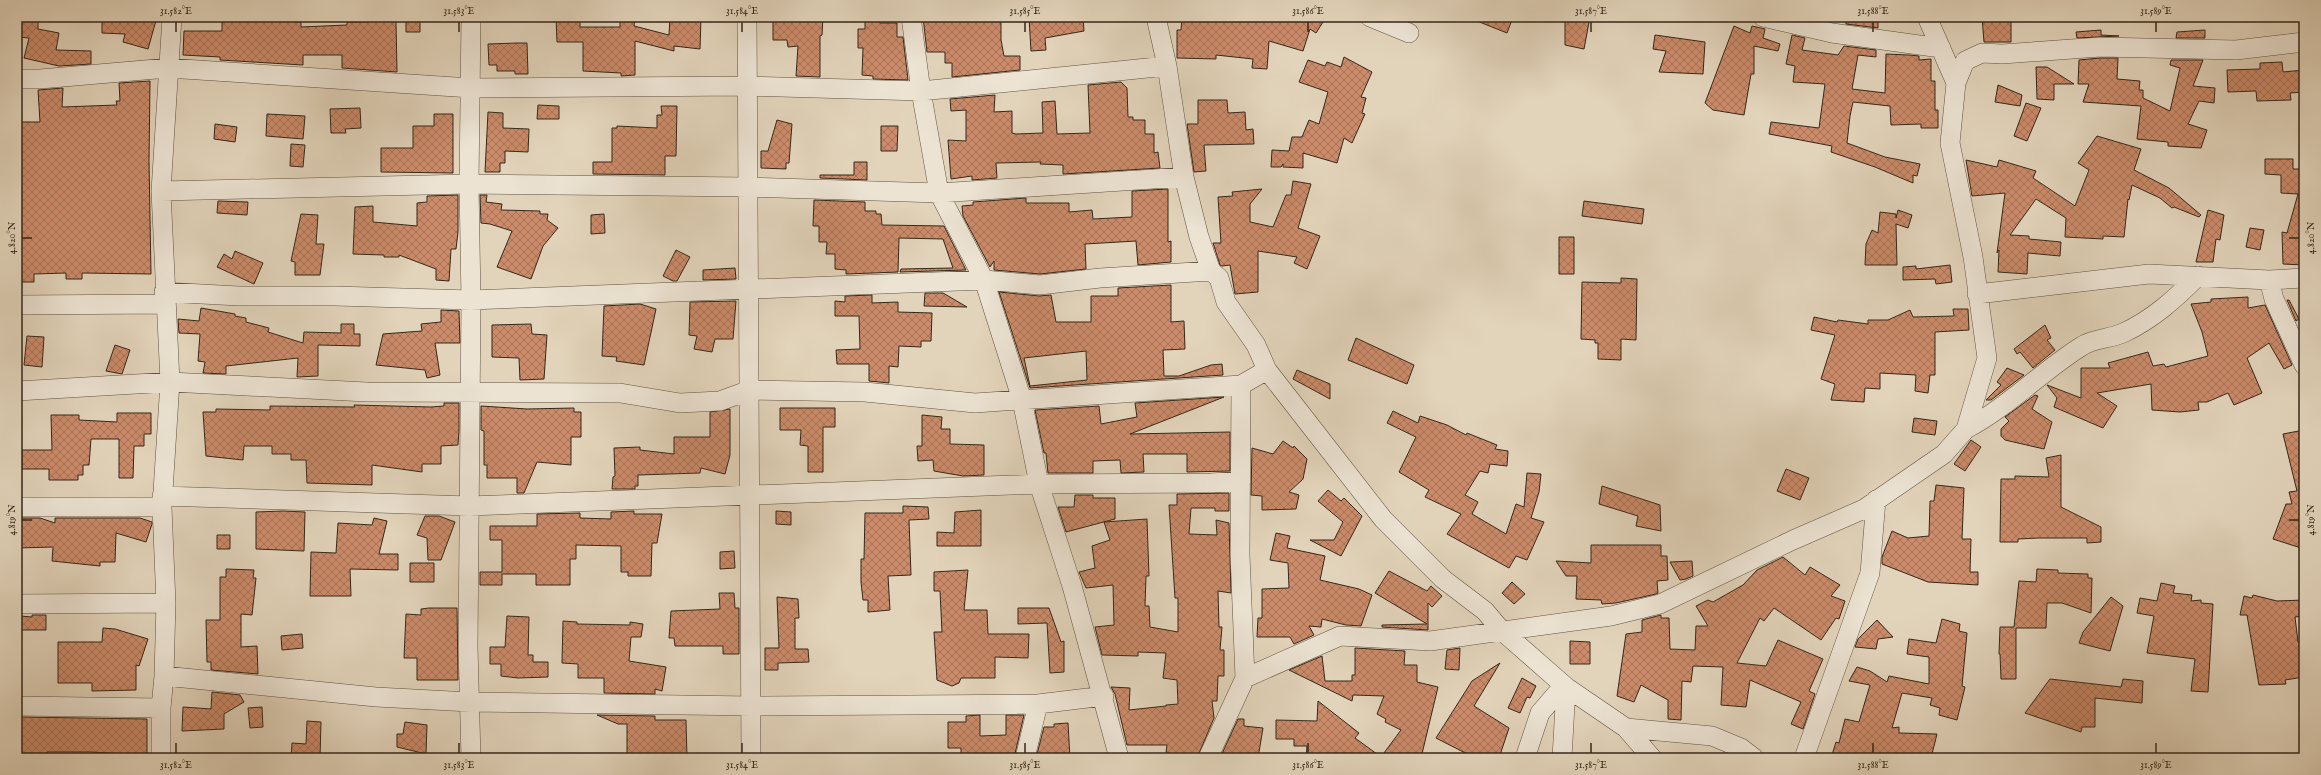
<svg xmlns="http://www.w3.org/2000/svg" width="2321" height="775" viewBox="0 0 2321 775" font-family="'IM FELL English',serif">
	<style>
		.building { fill: url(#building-cross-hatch); stroke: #342719; fill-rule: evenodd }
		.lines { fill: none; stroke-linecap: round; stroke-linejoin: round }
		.street-casing { stroke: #605242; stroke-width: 20 }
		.street { stroke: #ece3d3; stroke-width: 19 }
		.ticks { fill: none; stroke: #342719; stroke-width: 1.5 }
		.neatline { fill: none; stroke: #342719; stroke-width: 1.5 }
		.ticks-label { font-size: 10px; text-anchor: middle; fill: #342719 }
	</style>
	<defs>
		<pattern id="building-cross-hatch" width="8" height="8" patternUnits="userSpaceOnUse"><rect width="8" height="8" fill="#cc8b6a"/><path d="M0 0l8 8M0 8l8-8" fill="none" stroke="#a67256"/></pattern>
	</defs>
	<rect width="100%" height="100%" fill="#e2d4bb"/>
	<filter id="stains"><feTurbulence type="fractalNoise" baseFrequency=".005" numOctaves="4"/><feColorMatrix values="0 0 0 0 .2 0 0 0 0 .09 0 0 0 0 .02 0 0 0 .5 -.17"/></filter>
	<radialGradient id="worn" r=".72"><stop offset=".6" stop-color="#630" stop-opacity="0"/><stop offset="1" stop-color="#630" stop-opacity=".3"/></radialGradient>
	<path class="building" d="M102,17h55l-9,32 -25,-7 2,-8 -23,-1z
		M222,17h47l-1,3 33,2v5l46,-2v-3l49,-1 1,51 -55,-4v-13h-39v10l-83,-5v-3l-37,-2 1,-24h38z
		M406,17h14v15h-14z
		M556,17h24v10h40v-10h15l-1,9 35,9 1,-18h31l-1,32 -26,-3v5l-39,-10v34l-14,1v-3l-38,-2v-29h-26z
		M773,17h50l-1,18 -2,1v41l-24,-1 2,-30 -10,1 -1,-7h-14z
		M865,17h14l1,6h17v14h6l5,43 -35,-1v-3l-11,-1 1,-27h-5v-19h7z
		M923,17h78v23l3,16h16v14l-68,7v-14h-7v-11h-18z
		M1029,17h54l1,14 -39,7 1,12 -15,1z
		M1182,17h133l8,5 -7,11 -6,-4 -7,22 -34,-10 -2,28 -15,-1 1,-9 -37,-4v4l-39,-1v-28h4z
		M1467,17h46l-6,16z
		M1565,17h25l-6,32 -19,-4z
		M1846,17h32v11l-32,-4z
		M1982,17h29v25h-27z
		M17,18l21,2v9l21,4 -3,17 35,1v13l-32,2 -35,-8 5,-20 -12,-1z
		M1734,26l16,7 2,-7 13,3 -2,9 17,6 -2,7 -24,-5v28h-3l-7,41 -31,-5 -8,-7z
		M2101,30v5l18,1 -42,2 -1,-6z
		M2205,30v8h-29l1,-6z
		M1655,35l50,7 -2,32 -44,-2 7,-21 -13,-2z
		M1792,35l13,3 -3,12 36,5 6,-9 32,4v7l-18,-2 -6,34 33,4 1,-39 23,1 10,1v4l12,-1v22h4v29h3v18h-17v-4l-30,1 -1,-19 -37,-4 -3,14 -3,27 38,14 35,7 -3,12 -4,-1v8l-38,-16 -44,-15 1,-6 -63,-12 2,-12 48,6 6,-44 -32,-2 2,-16 -9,-2z
		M517,43h10l1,31h-13v-3h-18v-6h-8l-1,-21z
		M1344,57l28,15 -11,25 5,1 -4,15 3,1 -13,29 -8,-5 -7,25 -34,-10v15l-20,-1v-3l-2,3h-10l1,-17 17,1 3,-14h10l7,-17 10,4 9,-32 -29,-10 9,-22 17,6 2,-4 14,5z
		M2100,58h18l-1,21 23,2 -1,9h4v8l27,13 10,-43 -10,-3 1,-5h32l-10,26 22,2 -1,15 -15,-2 -11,23 19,6 -6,18 -33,-2v-4l-31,-3 4,-33 -58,-4 6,-18h-11l1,-24z
		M2282,62l1,10 21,-2v22l-14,1 1,7 -34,1 -1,-10 -28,1 -1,-22 33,-1v-6z
		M2036,67h11l27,17h-20v16l-17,-1z
		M150,81l-1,80 2,113 -69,-1v6h-16v-6l-32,1v8h-17v-160h23l-2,-32 25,-2 -1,19 55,-2 -1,-4h4l-1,-18z
		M1121,82l6,6 1,29h5v3h12v14h9v19l4,-1 2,16 -97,6v-9l-23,-1 1,-2 -45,1 1,15 -25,2v-4l-21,3 -3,-39 18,1v-31l-15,1 -1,-12 45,-4 -1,17 18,-1v22l4,1 27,-1 -1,-31 13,-1 2,33 33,-1 -2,-48z
		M1998,85l24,10 -2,11 -25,-4z
		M1198,100h29l1,13 17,-1 1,18 7,-1 1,15 -50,1 2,26 -12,1 -7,-48h11z
		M2026,103l15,5 -14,33 -13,-5z
		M538,105l21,1v13h-22z
		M661,106h16l-1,50h-11v19l-72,-1v-12h19v-34h5v-2l40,2v-13h5z
		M360,108l1,20 -16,1 1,4h-15l-1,-24z
		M488,112l15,1v15l26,1 -1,23 -23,-1v12h-5v9h-15z
		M267,114l38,2 -2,23 -37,-3z
		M434,114h19v59l-72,-1v-24h32v-22h21z
		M777,120l15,4 -3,39h-3v6l-25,-1v-17h7z
		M215,124l22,3 -2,15 -21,-3z
		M881,126h17l-1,25h-16z
		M2097,136l44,13 -7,21 35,18 32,27 -2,2 -25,-10 -2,1 -12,-10 -28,-13 -3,15 -1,-1 -4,38 -21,-1v3l-38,-2 1,-19 -30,-19 -26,36 19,1v3l32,3 -1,14 -32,-3 -1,21 -29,-2 1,-22 -2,3 8,-60 -33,3 -6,-36 31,7 2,-7 37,11 -3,7 42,28 14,-36 -11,-7z
		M291,144l14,1 -2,22 -13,-1z
		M2265,159h28v10h11v96l-21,-1 -1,-32 5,1 11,-39 -17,-1v-18l-16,-1z
		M854,162h13v18l-47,-2v-3h34z
		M1293,181l18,3 -13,44 22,8 -13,33 -13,-6 3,-6 -39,-6v41l-23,2 -5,-29 -8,1 -2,-1 -7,-22h8l-3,-46 15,-1 -1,-4 30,-3 -12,15v18l23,5 13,-32h5z
		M1168,189v53l3,-1v21l-33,3 -2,-24 -51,3 1,25 -46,5 -46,-4v-9l-4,6 -27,-51 -1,-10 11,-1v-3l53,-4v5h43v9l23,-2 1,9 39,-2v-26z
		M458,195v37l-2,17h-5l-2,32 -13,-1v-11l-37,-14v2h-15v-2l-31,-1 2,-47 18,-1v16l44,4v-23l10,-1v-6z
		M480,195h7l-1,7 16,2 -1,6 39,1v3h8l-1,6 11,8 -15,18 -12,33 -34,-12 15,-36 -22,-7 -9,-1z
		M814,200l51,2v9h11v3h5l1,11 62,1 22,44 -66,2 1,-3 52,-1 -10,-29 -44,-1 -1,34 -52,2v-4l-11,-1v-15h-9l1,-12h-8v-16h-6z
		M218,201l30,1 -1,13 -30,-2z
		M1584,201l60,8 -2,15 -60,-8z
		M1898,210l14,5 -4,13 -12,-4 1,41h-32l1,-21 6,-14 6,3 2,-21 16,2v4z
		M2208,210l16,5 -4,25 -4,-1 -3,23h-17z
		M301,214l17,1 -2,29h8l-4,31h-25v-13l-4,-1z
		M604,214l1,19 -14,1v-19z
		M2250,228l14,2 -4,20 -14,-3z
		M1559,237h15v37h-15z
		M676,250l14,7 -13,24h-4l-10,-5z
		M235,251l28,12 -9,21 -37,-17 7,-13 8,5z
		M1950,265l2,17 -16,2 -1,-5 -32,1v-13l13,-1v3z
		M735,268l1,11 -33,1v-10z
		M1621,278l16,1 -1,61 -15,-1v21l-23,-1v-16h-3v-3l-14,-1 1,-57 39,1z
		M1171,285v37l13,-1 1,28 -22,1 1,26h15l32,-11 11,-1 1,11 -193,13 -31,-96 40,4 12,-1 5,27h35v-26h27v-8zM1086,351l1,29 -57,6 -6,-28z
		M925,293h18l24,14 -43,-1z
		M872,295v8l26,-1v10l34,1 -1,28h-10v6l-22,-1 -1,21 -9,-1v17l-20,-2v-17h-32l-1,-14 24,-1 -1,-33h-24v-15l10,1v-6z
		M2248,297v11l17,-3 27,60 -8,4 -15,-26 -22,15 15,35 -28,12 -6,-12 -21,9h-9l1,8 -19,2 -28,-2 -1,-26 -54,9 20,13 -14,22 -49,-21 3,-9 -10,-13 34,13v-30h29l-2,-5 40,-11 5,14 11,-2 2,3 42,-11 -6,-24 -11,-28 20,-2v-3z
		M2287,300h2l10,19 -3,2z
		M736,301l-3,38h-18l-3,13 -18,-3 3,-13 -8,-1 1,-33z
		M640,304l16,5 -12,56 -28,-4 1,-4 -15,-1 2,-50z
		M201,308l34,6v2l11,2v4l23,6 -1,4 35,11 1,-11 37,1v-9h13v10h6v12l-42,-1v31l-21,1 1,-19 -72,8v8l-23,-1 2,-11 -7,-1 2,-27 -21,-1 -1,-14 21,2z
		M1953,309h15l1,21 -34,2v43h-5l-2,18 -13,-2 1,-16 -36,-2v16l-15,-1 -1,14 -33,-2 4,-16 -14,-5 14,-44 -24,-5 3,-13 23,5 1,-2 30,4v-4h20l22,-10 3,7 41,-1z
		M441,310l18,1 1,32h-25l5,32 -13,3 -2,-8 -49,-5 7,-31 39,-3 -1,-7 20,-2z
		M531,324l1,10 15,1 -3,44 -24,1 -1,-22 -27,-1v-32z
		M2045,325l6,13 -4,2 8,10 -22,18 -13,-16 -3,2 -3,-5z
		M27,336l17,1 -2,30 -18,-2z
		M1356,338l58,27 -7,19 -59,-24z
		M115,345l15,5 -8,24 -16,-3z
		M2007,368l17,7 -33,25h-5l15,-15 -4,-3z
		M1297,370l33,14v15l-37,-20z
		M2035,395l3,1 -6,13 20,13 -8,27 -39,-9 -4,-4v-7l8,-8 -4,-4z
		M1224,397l-94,37 100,-2v39l-43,1v-18h-44l1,18 -23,1 -1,-13 -27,1v12h-45l-2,-20h-2l-9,-43 64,-4 2,18 36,-7 -2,-14z
		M444,403h15v27l-1,15 -17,1v18h-19v8l-50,-7v20l-65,-2 -1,-23h-15v-6h-19v-8h-28l-1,14 -37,-4 -3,-44h13v-3l54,1v-4l85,1 -1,-2 77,2 13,-1z
		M481,406l46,3 47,-1v4h7v25h-10v28l-34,-3 -13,31h-7v-15h-30v-13h-3v-34l-3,-1z
		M780,408h55v19h-12v45h-15v-26l-8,-1 1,-15h-21z
		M730,409v46l-5,19 -24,-6 -1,5 -62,2v11h-3v3h-23l1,-12 2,-1 -1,-28 26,-1v3l34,4v-17h36v-25z
		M1393,411l25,12 2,-7 27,9 19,10 1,-2 30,12 -2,4 13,2 -1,15 -17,-2 -2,9 -8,-2 -15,24 13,7 -6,12 34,20 10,-30 8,3 3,-34 14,1 -2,18 -8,26 13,4 -17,38 -11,-4 -7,12 -62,-34 14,-20 -36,-17 4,-7 -30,-18 17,-35 -29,-14z
		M117,413h34v21h-7v12h-10l-1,32h-14v-39h-28l-2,26h-6v10h-5v5h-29v-11h-27v-19h30l-1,-35h28v5l38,2z
		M922,415l20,2 -1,12h9v15l34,1v30l-21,1 -29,-5 -1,-11 -15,1 -1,-15h5z
		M1914,418l23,3 -2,14 -23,-3z
		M2304,430v119l-31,-10 13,-35h6l-3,-12 8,-1 -14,-57z
		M1971,440l10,7 -16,24 -11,-7z
		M1283,441l10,7 1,-2 13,13 -4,20 -14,13 10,3 -3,14 -34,1v-14l-11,-1 1,-47 21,6z
		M2061,455v52l40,20v15l-14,1v-5h-48l-21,1v3h-18l1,-63h14v-3l34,1 -3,-19z
		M1786,469l23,9 -9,22 -23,-9z
		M1936,485l28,3 -2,51h9l-1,33h8v13l-50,-3 -46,-18v-7l10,-26 16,7 21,-2 1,-35h4z
		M1602,486l58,19 1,26 -25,-5 2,-10 -39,-12z
		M1328,490l13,11 3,-3 18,18 -21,40 -31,-16h24l9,-18 -25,-21z
		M1229,493v18h-14v-3h-24l-2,26 28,1 -1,-15 13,3 2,70 -13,-2 1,36h3l-2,23h4v26h-6l-1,25h-5l2,17 -17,40h-22l1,-4 -10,-1 1,-8h-40l-12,-51 -4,-7 19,1 -1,22 37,-4v-1l12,-1 -1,-24 -14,-2 3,-25 -28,-1v4l-36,-1 -7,-28 19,-2 -1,-40 -27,3 -7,-16 16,-4 -3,-22 18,-6 -6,-18 43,-3 2,57h-3l-1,30h4l1,21 28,5v-34h-3l-6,-93h8v-11z
		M1075,495h18v3h22v21l-49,13 -8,-25h16z
		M903,506l25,1 1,12 -20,1 2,55 -23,1 2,34 -22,2v-12h-5l-2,-18v-23h3l1,-46h38z
		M981,510v36h-44v-14l17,1 1,-21z
		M283,511l22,1 -1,39 -48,-2v-37z
		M634,511v3h28l-5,29h-5l-1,33h-23v-4h-7v-26l-45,-1v14h-6v26h-34v-11h-34v11h-22v-13h22v-32h-12v-14h47v-12l43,-1v5l31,1v-7z
		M776,511l15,1v13l-15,-1z
		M425,516h14l16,6 -14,38h-13l-1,-22 -10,-3z
		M21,518h19l15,5v-5h85l12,4v2l-6,18 -30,-9 -1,29h-15v4l-48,-5 1,-14 -36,1v-29l3,1z
		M374,518l13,3 -8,33h19v16l-48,-1 1,27h-41l1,-44 25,1 2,-30 34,2z
		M1276,533l14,3 -3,12 38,8 -5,24 39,9 13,6 -11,31 -15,-1 -24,-6 -1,8 -12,-1 5,9 -20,9 -4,-7h-33l1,-19h4v-29l27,-1 -1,-25 -18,-3z
		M217,535h13v14h-13z
		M1591,545h70v11h6l1,24 -11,1 1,12 -2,1 -40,9 -14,1 -1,-4 -25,-1 1,-23h-11l-10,-15 35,2z
		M734,551l1,17 -15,1v-17z
		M1783,557l22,18 5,-8 30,18 -9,11 14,5 -6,18 -3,-1 -15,22 -47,-32 -10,13 -4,-3 -23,45 29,3 12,-26 45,19 -14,32 6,3 -12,35 -12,-5 10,-22 -51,-22 -4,27 -25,-2 2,-38 -30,-1 -2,16 -9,-1 -1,39 -13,-1v-19l-27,-15 -7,17 -17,-6 9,-62 16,-2v-12l19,-5v3h8l1,31 25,1 1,-24h12l-12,-20 12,-6 5,2 30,-17 14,-15z
		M1692,561l1,15 -7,3 -6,1 -10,-18z
		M410,563h24v19h-24z
		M226,569l28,1 -1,8h3l-4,37 -11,-1v33l16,-1 1,28 -47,-4v-8h-4l-1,-42h14v-43h6z
		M2037,569l21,1v3l30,1v4h4l-1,35 -29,-10h-15l-1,25h-30v51h-15l-1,-25h-1l1,-27h14l5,-46 17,1z
		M968,570l-4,40h23l1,24h41l-1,24 -33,-1v21h-34l-2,5 -7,3 -15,-6 -3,-48h8l-2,-41h-6v-19z
		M1389,571l38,20 4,-5 11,10 -10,11 -4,-4v27l-46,-3v-2l45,-1 -52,-31z
		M1512,582l13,12 -11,10 -12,-11z
		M2161,583l14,3 -2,7 19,2 -1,6 10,-1v3l12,1 -5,88 -17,-1 4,-32 -48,-6 7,-37 -17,-3 3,-15 17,3z
		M719,593h15l1,15h4v46h-16v-8h-48l-1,-8h-5l2,-27 49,-2z
		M2253,595l24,6 27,-1v16l-9,1 3,25h6v35l-19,3 1,4 -27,1 -12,-70h-7l4,-19 8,2z
		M777,597l21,2 1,19h-4v31h13l1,13 -31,1v7h-13v-22h14z
		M2111,597l12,9 -13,45 -31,-8 4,-11z
		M429,608h28l1,72h-41v-22h-13l2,-44 15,1v-6z
		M1018,608h31l12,34 3,-1v31l-14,1 -3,-50 -29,1z
		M32,615h14v15h-26v-14l12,1z
		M507,616l22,1 -1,38h5v7h15v15l-30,1 -17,-2v-12h-11v-17h15z
		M1942,619l18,5 -1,7 8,2 -5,53 3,1 -8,33 -18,-5 1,-7 -10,-3 2,-7 -30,-5 -10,35 7,-1v6l38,1 -6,24h-100l5,-16 3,1 6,-24 14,3 11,-37 -21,-4 8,-14 13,4 17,11 2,-6 40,8v-27l-22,-3 2,-15 27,4z
		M1877,620l16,17 -15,2 -2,10 -21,-2 3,-8z
		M563,621l14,1v2l53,1v-3l13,2 -2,13h-10l-2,24 37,6 -4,24 -7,-2v5l-51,-1v-15h-26v-14l-16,-1z
		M103,628l12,1 33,10 -9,27 -3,-1v25l-44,1v-8h-34v-41h44z
		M302,634l1,14 -21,2 -1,-14z
		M1570,641l20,1v22h-20z
		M1355,648l50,3 -1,14h13v17l21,5 -17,71h-115l1,-12h-13v-7h-18v-19l41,1 1,-20 41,32 -4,5 26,19 20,-27 -16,-8 1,-3 -9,-5 7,-18 -31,-1 -1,6 -63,-31 33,-14 3,25h27v-6h3z
		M1460,648l-1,22 -14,-1 2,-19z
		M1500,663l-26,43 35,22 -10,30h-24l-39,-20 36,-57z
		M1522,678l14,8 -6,12 -3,-1 -7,16 -12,-5z
		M2050,679l71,8 2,-8 20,2 -1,22 -47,-5v29h-13l-1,5 -56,-19z
		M212,692l28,3 4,7 -20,12v15l-42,2 1,-24 28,2z
		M262,707l1,20 -13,1 -2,-20z
		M597,715l58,1v4h31l1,38h-60v-34h-9z
		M980,715v21l26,-1v-20h18l-10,43h-53v-10h-13v-26h18v-6z
		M17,717l130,2v36l-57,-3h-43v6h-30z
		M1238,719h6v7l19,2 -5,30h-38z
		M307,721l14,1 -1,36h-29l1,-15 14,1z
		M405,722l22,3 -1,29 -29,-7v-13h6z
		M1068,723l2,35h-34l8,-31h10v-3z"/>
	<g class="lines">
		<defs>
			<path id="street" d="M747,17l4,741
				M911,17l10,74 18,102 45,87 38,120 17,84 33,102 47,172
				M1156,17l11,49 17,111 15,60 12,34 8,7 7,24 30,43 11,25 116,149 60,60 42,32 16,19 65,57 60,41 86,8 29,12 13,10
				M1370,17l39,16
				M1763,17l69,16 109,15
				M17,79h23l128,-11 303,20 276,-2 174,5 246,-25
				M1956,83l9,-22 17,-8 20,1 98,-7 136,3 68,-8
				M161,191l308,-7 279,3 191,6 245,-16
				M2269,280l5,19 30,66
				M164,292l75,4h96l136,4 513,-20 56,5 60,-7 111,-7
				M1977,294l172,-20 120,6 35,-2
				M17,305l148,-1
				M1241,385l-1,170 5,123 95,-42 90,5 181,-25 49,-12 133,-64 71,-31 80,-55 22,-25 21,-71 -14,-101 -23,-114 6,-60 -29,-66
				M17,391l153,-9 197,10 253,1 60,10 40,-2 30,-11 115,2 110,11 266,-18 26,-15
				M1966,429c42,-22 76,-58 116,-83 12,-8 28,-7 41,-13 29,-13 53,-35 75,-57
				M162,496l307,10 570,-22 172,-1 30,-2
				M17,507h145
				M17,604l149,-1
				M164,676l212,21 94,5 282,4 286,-2 66,-8
				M17,706l144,2
				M1626,728l26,30
				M161,758v-50l3,-32 2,-73 -4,-96 8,-125 -9,-191 11,-174
				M471,758l-3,-111 3,-347 -2,-116 2,-167
				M1025,758l13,-54
				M1208,758l37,-80
				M1525,758l15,-45 24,-28
				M1562,758l4,-71
				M1804,758l66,-185 6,-73"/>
		</defs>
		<use href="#street" class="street-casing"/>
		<use href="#street" class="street"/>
	</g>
	<path class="ticks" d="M176,22v10M459,22v10M742,22v10M1025,22v10M1308,22v10M1591,22v10M1873,22v10M2156,22v10M22,238h10M2289,238h10M22,520h10M2289,520h10M176,743v10M459,743v10M742,743v10M1025,743v10M1308,743v10M1591,743v10M1873,743v10M2156,743v10"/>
	<rect width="2321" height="775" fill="none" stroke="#e2d4bb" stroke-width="44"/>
	<rect x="22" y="22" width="2277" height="731" class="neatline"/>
	<g class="ticks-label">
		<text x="176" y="14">31.582°E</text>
		<text x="459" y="14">31.583°E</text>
		<text x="742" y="14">31.584°E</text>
		<text x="1025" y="14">31.585°E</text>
		<text x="1308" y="14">31.586°E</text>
		<text x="1591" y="14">31.587°E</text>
		<text x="1873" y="14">31.588°E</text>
		<text x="2156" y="14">31.589°E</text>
		<text transform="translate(11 238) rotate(-90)" y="4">4.820°N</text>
		<text transform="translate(2310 238) rotate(-90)" y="4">4.820°N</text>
		<text transform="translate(11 520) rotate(-90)" y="4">4.819°N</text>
		<text transform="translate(2310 520) rotate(-90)" y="4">4.819°N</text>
		<text x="176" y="768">31.582°E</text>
		<text x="459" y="768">31.583°E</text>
		<text x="742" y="768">31.584°E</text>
		<text x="1025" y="768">31.585°E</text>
		<text x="1308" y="768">31.586°E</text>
		<text x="1591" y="768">31.587°E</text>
		<text x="1873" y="768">31.588°E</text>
		<text x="2156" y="768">31.589°E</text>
	</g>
	<rect width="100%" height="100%" filter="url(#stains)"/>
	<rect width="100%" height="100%" fill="url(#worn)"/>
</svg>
